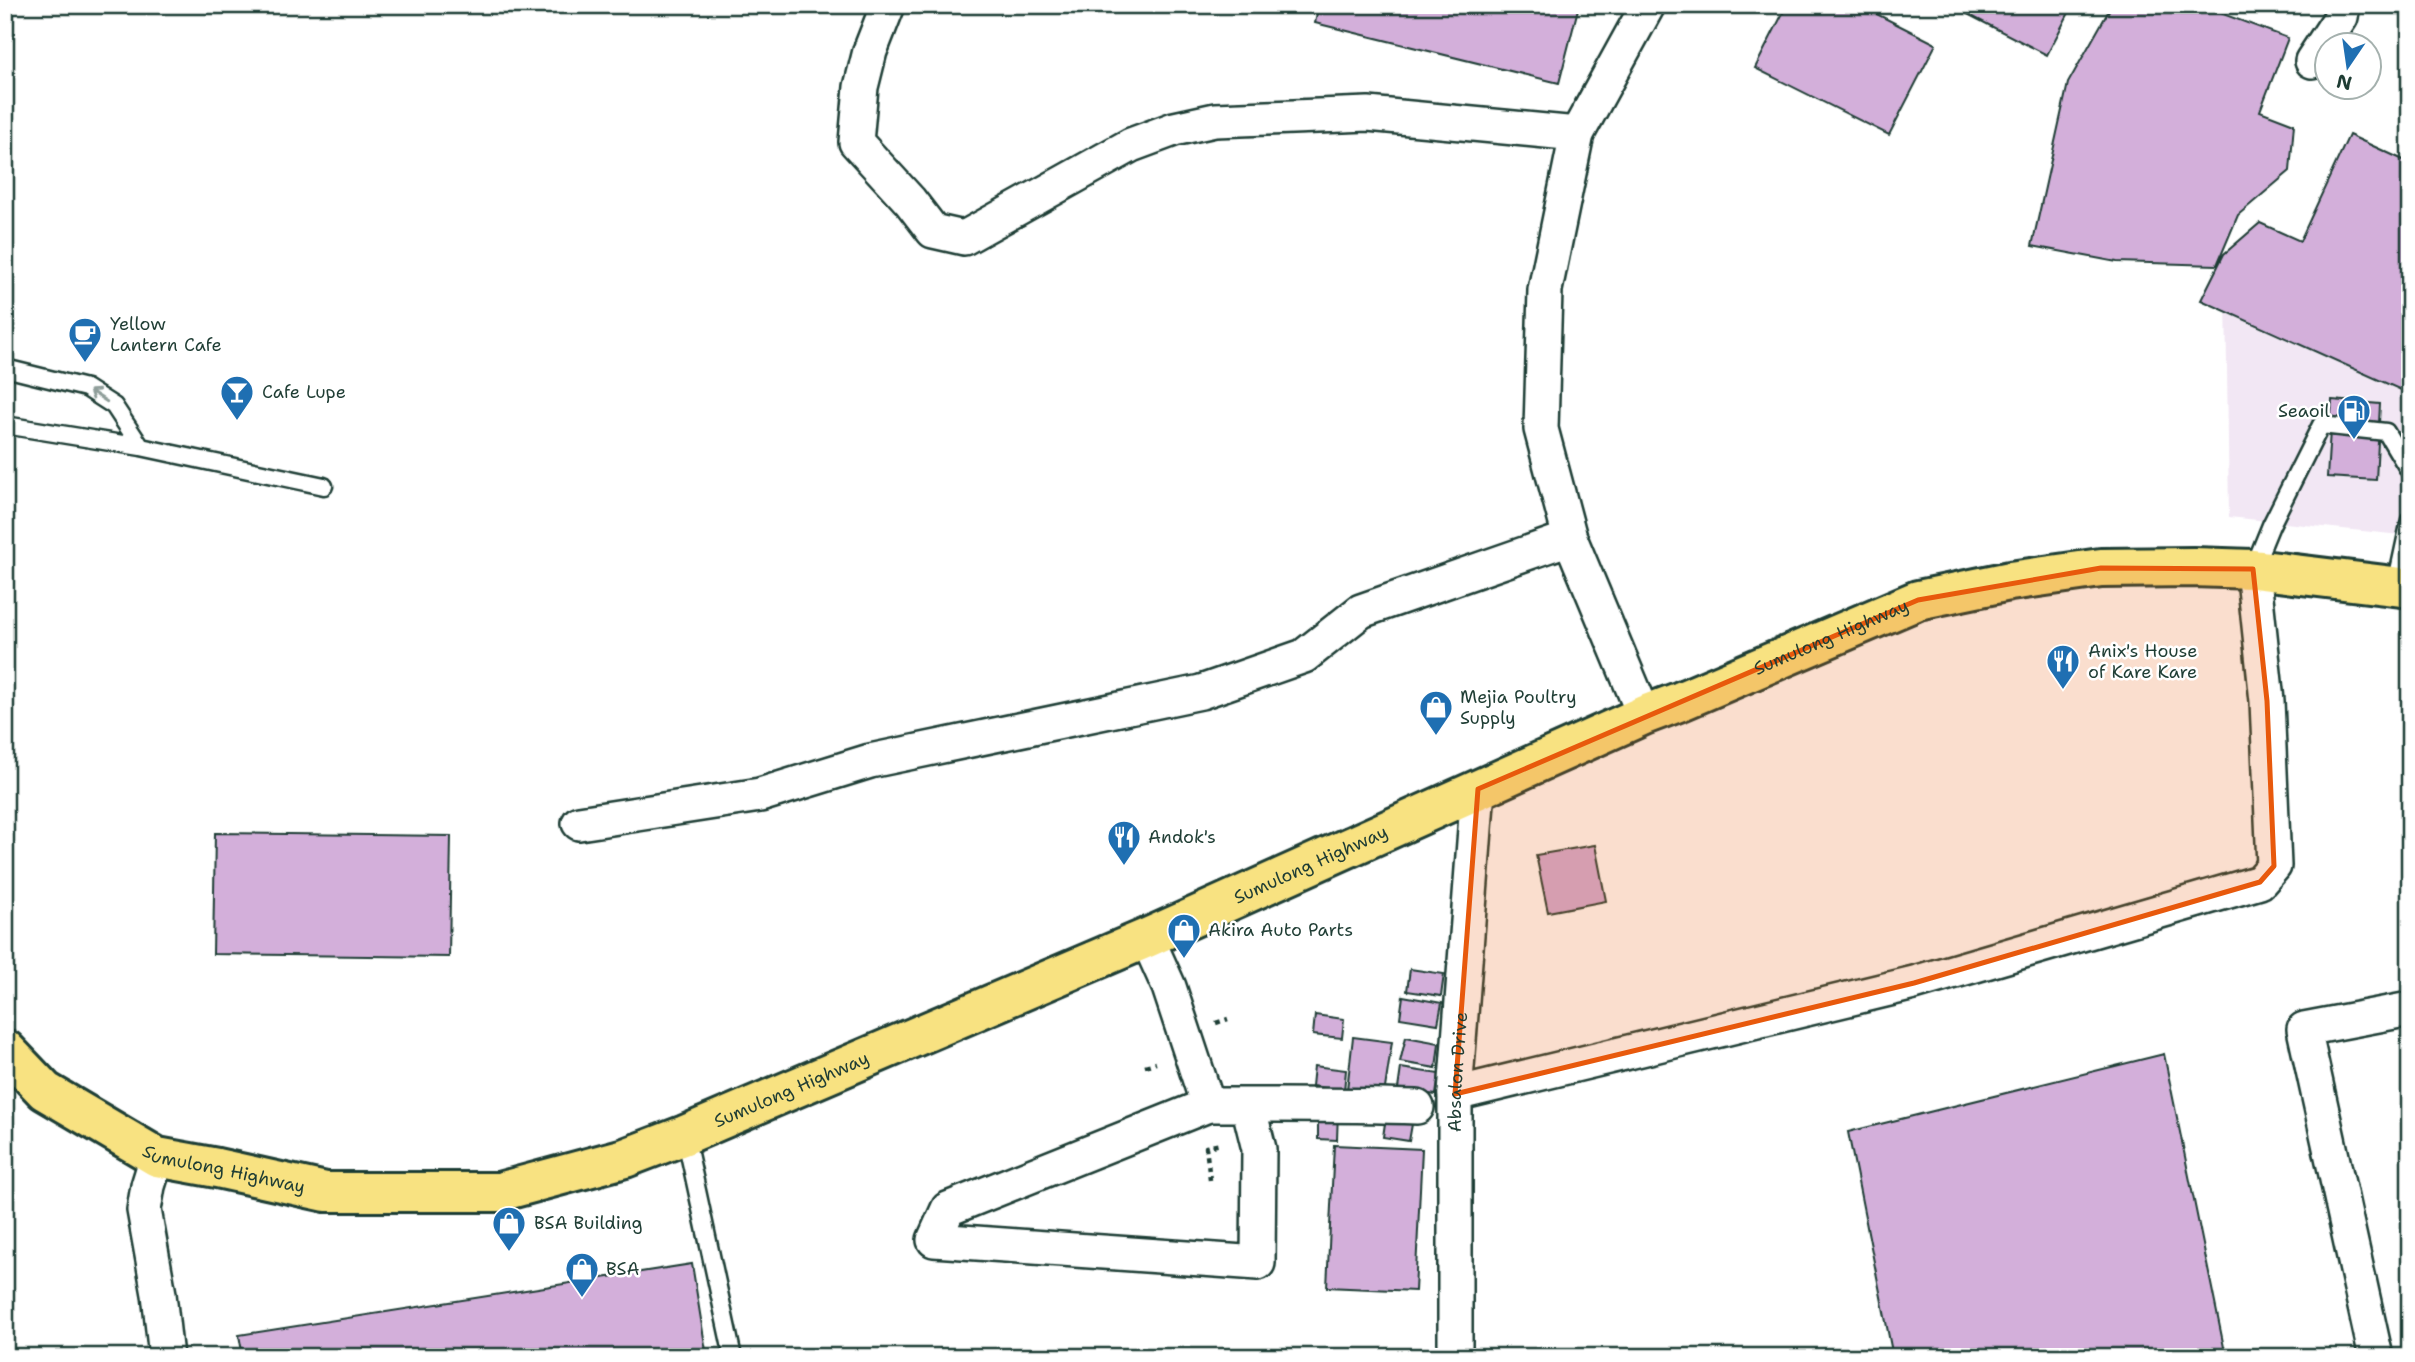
<svg xmlns="http://www.w3.org/2000/svg" width="2415" height="1362" viewBox="0 0 2415 1362" font-family="'Shantell Sans',sans-serif">
	<style>
		.built { fill: #f2e7f4 }
		.building { fill: #d3afda; stroke: #1f3d34; stroke-width: 2 }
		.lines { fill: none; stroke-linecap: round; stroke-linejoin: round }
		.lane-casing { stroke: #1f3d34; stroke-width: 21 }
		.street-casing { stroke: #1f3d34; stroke-width: 38 }
		.primary-casing { stroke: #1f3d34; stroke-width: 44 }
		.path { stroke: #1f3d34; stroke-width: 4.5; stroke-dasharray: 5 5; stroke-linecap: butt }
		.lane { stroke: #fff; stroke-width: 16 }
		.street { stroke: #fff; stroke-width: 33 }
		.primary { stroke: #f8e281; stroke-width: 38 }
		.oneway { stroke: #8f9e9a }
		.marked { fill: #e8590c; fill-opacity: 0.2; stroke: #e8590c; stroke-width: 5; stroke-linejoin: round }
		.labels { text-anchor: middle; dominant-baseline: central; stroke-width: 5; stroke-linejoin: round; paint-order: stroke }
		.poi-label { font-size: 18px; fill: #1f3d34; stroke: #fff; text-anchor: start }
		.street-label { font-size: 18px; fill: #1f3d34; stroke: #fff }
	</style>
	<rect width="100%" height="100%" fill="#fff"/>
	<filter id="ink" filterUnits="userSpaceOnUse"><feTurbulence type="fractalNoise" baseFrequency=".0143" numOctaves="2"/><feDisplacementMap in="SourceGraphic" scale="14" xChannelSelector="R" yChannelSelector="G"/><feConvolveMatrix kernelMatrix="1 2 1 2 8 2 1 2 1" color-interpolation-filters="sRGB"/></filter>
	<g filter="url(#ink)">
		<path class="built" d="M2226,294l184,99v143l-181,-19z"/>
		<path class="building" d="M1319,5h260l-20,78 -244,-60z
			M1787,5h72l77,39 -47,91 -134,-67z
			M1950,5h123l-26,50z
			M2112,5h102l-2,5 76,28 -28,73 34,13 -4,47 -52,44 -21,50 -100,-3 -85,-16 36,-163z
			M2349,135l61,28v231l-209,-94 23,-46 36,-31 40,18z
			M2332,400l48,4 -4,76 -49,-3z
			M215,833l236,3 -2,121 -236,-3z
			M1595,845l11,56 -58,11 -12,-57z
			M1410,969l34,5 -3,22 -34,-5z
			M1403,996l39,7 -4,21 -38,-6z
			M1315,1015l29,4 -2,19 -29,-3z
			M1353,1037l39,5 -8,53 -37,-5z
			M1406,1037l33,6 -3,25 -36,-6z
			M2164,1054l62,303h-333l-45,-225z
			M1314,1066l32,4 -2,20 -32,-4z
			M1401,1068l38,6 -3,21 -38,-6z
			M1387,1109l27,4 -5,28 -26,-4z
			M1318,1111h20l-1,29 -19,-1z
			M1334,1145l88,4 -7,142 -88,-4z
			M692,1264l15,93h-464l-4,-22z"/>
		<g class="lines">
			<defs>
				<path id="lane" d="M5,368l81,20 28,18 27,41
					M5,425l136,22 183,39
					M2253,569l18,-44 50,-100 65,7 24,40
					M2396,585l14,-65
					M685,1135l48,222"/>
				<g id="street">
					<path d="M888,5l-18,46 -9,36 -5,55 54,59 23,30 31,7 167,-93 43,-16 41,-9 153,-6 209,20"/>
					<path d="M2312,61l29,-44 2,-12"/>
					<path d="M1644,715l-74,-177 -29,-109 4,-139 32,-156 71,-129"/>
					<path d="M579,823l181,-28 110,-34 331,-69 103,-36 57,-45 209,-73"/>
					<path d="M1147,938l22,49 39,118"/>
					<path d="M1455,1094l459,-111 346,-101 14,-16 -7,-165 -14,-132"/>
					<path d="M1248,1105l11,44 -1,114 -324,-23 14,-31 260,-104c70,0 139,-1 209,2"/>
					<path d="M157,1157l-9,29 -4,24 15,84 7,63"/>
					<path id="s1" d="M1455,1357v-263l23,-305"/>
					<path d="M2376,1357l-72,-328 106,-20"/>
				</g>
				<g id="primary">
					<path id="s2" d="M5,1049l40,42 112,66 60,11 109,24h173l126,-34 60,-23 462,-197 497,-223 37,-14 237,-101 92,-19 91,-13 92,-1 60,2 157,19"/>
				</g>
			</defs>
			<use href="#lane" class="lane-casing"/>
			<use href="#street" class="street-casing"/>
			<use href="#primary" class="primary-casing"/>
			<path class="path" d="M1216,1023l12,-4
				M1145,1066l11,-3
				M1210,1180l-4,-33 15,-3"/>
			<use href="#lane" class="lane"/>
			<use href="#street" class="street"/>
			<use href="#primary" class="primary"/>
		</g>
		<defs><path id="oneway-shaft" d="M-6 0H5M1.5-3L5.5 0L1.5 3" fill="none" stroke-width="1.6" stroke-linecap="round" stroke-linejoin="round" transform="scale(1.75)"/></defs>
		<use class="oneway" href="#oneway-shaft" transform="translate(98 396) rotate(-147)"/>
	</g>
	<path class="marked" d="M2101,568l152,1 14,132 7,165 -14,16 -346,101 -459,111 23,-305 440,-189z"/>
	<defs>
		<symbol id="cafe-pin" viewBox="-11 -11 22 30"><path d="M0 17L-7.5 6A9.5 9.5 0 1 1 7.5 6Z" fill="#1f6fb2" stroke="#fff"/><path d="M-5.5-4.5H6V0H3Q3 3.5 0 3.5H-2.5Q-5.5 3.5-5.5 0ZM3-3.2v2h1.7v-2ZM-6 4.5H4V6H-6Z" fill="#fff"/></symbol>
		<symbol id="bar-pin" viewBox="-11 -11 22 30"><path d="M0 17L-7.5 6A9.5 9.5 0 1 1 7.5 6Z" fill="#1f6fb2" stroke="#fff"/><path d="M-6-5H6L.8 .8V4.5H3.5V6h-7V4.5H-.8V.8Z" fill="#fff"/></symbol>
		<symbol id="fuel-pin" viewBox="-11 -11 22 30"><path d="M0 17L-7.5 6A9.5 9.5 0 1 1 7.5 6Z" fill="#1f6fb2" stroke="#fff"/><path d="M-5.5-6h7V0h2V4h1.3V-2.5L3-4.5l.8-.8L6-3V5H2.5V1h-1V6h-7ZM-4.2-4.7v3.2H.2V-4.7Z" fill="#fff"/></symbol>
		<symbol id="restaurant-pin" viewBox="-11 -11 22 30"><path d="M0 17L-7.5 6A9.5 9.5 0 1 1 7.5 6Z" fill="#1f6fb2" stroke="#fff"/><path d="M-5-6h1v4h1v-4h1v4h1v-4h1v5L-1.5 .5V6h-2V.5L-5-1ZM5-6V6H3V1.5H1.5Q1.5-4 5-6Z" fill="#fff"/></symbol>
		<symbol id="shop-pin" viewBox="-11 -11 22 30"><path d="M0 17L-7.5 6A9.5 9.5 0 1 1 7.5 6Z" fill="#1f6fb2" stroke="#fff"/><path d="M-5-2.5h2.3a2.7 3.5 0 0 1 5.4 0H5L5.5 6h-11ZM-1.5-2.5h3a1.5 2.3 0 0 0-3 0Z" fill="#fff"/></symbol>
	</defs>
	<g fill-rule="evenodd">
		<use href="#cafe-pin" x="66" y="315" width="38" height="52"/>
		<use href="#bar-pin" x="218" y="373" width="38" height="52"/>
		<use href="#fuel-pin" x="2335" y="392" width="38" height="52"/>
		<use href="#restaurant-pin" x="2044" y="642" width="38" height="52"/>
		<use href="#shop-pin" x="1417" y="688" width="38" height="52"/>
		<use href="#restaurant-pin" x="1105" y="818" width="38" height="52"/>
		<use href="#shop-pin" x="1165" y="911" width="38" height="52"/>
		<use href="#shop-pin" x="490" y="1204" width="38" height="52"/>
		<use href="#shop-pin" x="563" y="1250" width="38" height="52"/>
	</g>
	<g class="labels">
		<g class="poi-label">
			<text x="110" y="324">Yellow<tspan x="110" dy="21">Lantern Cafe</tspan></text>
			<text x="262" y="392">Cafe Lupe</text>
			<text x="2330" y="411" text-anchor="end">Seaoil</text>
			<text x="2088" y="651">Anix's House<tspan x="2088" dy="21">of Kare Kare</tspan></text>
			<text x="1460" y="697">Mejia Poultry<tspan x="1460" dy="21">Supply</tspan></text>
			<text x="1148" y="837">Andok's</text>
			<text x="1208" y="930">Akira Auto Parts</text>
			<text x="534" y="1223">BSA Building</text>
			<text x="606" y="1269">BSA</text>
		</g>
		<g class="street-label">
			<text stroke="none"><textPath href="#s2" startOffset="1978">Sumulong Highway</textPath></text>
			<text stroke="none"><textPath href="#s2" startOffset="1410">Sumulong Highway</textPath></text>
			<text stroke="none"><textPath href="#s1" startOffset="285">Absalon Drive</textPath></text>
			<text stroke="none"><textPath href="#s2" startOffset="844">Sumulong Highway</textPath></text>
			<text stroke="none"><textPath href="#s2" startOffset="256">Sumulong Highway</textPath></text>
		</g>
	</g>
	<rect width="2415" height="1362" fill="none" stroke="#fff" stroke-width="28"/>
	<rect x="14" y="14" width="2387" height="1334" fill="none" stroke="#1f3d34" stroke-width="2.5" filter="url(#ink)"/>
	<g transform="translate(2348 66) rotate(193)"><circle r="33" fill="#ffffff" stroke="#a5b1ae" stroke-width="2"/>
	<path d="M0-5L12 26L0 18L-12 26Z" fill="#1f6fb2"/>
	<text y="-10" font-size="19" font-weight="bold" text-anchor="middle" fill="#1f3d34">N</text>
	</g>
</svg>
